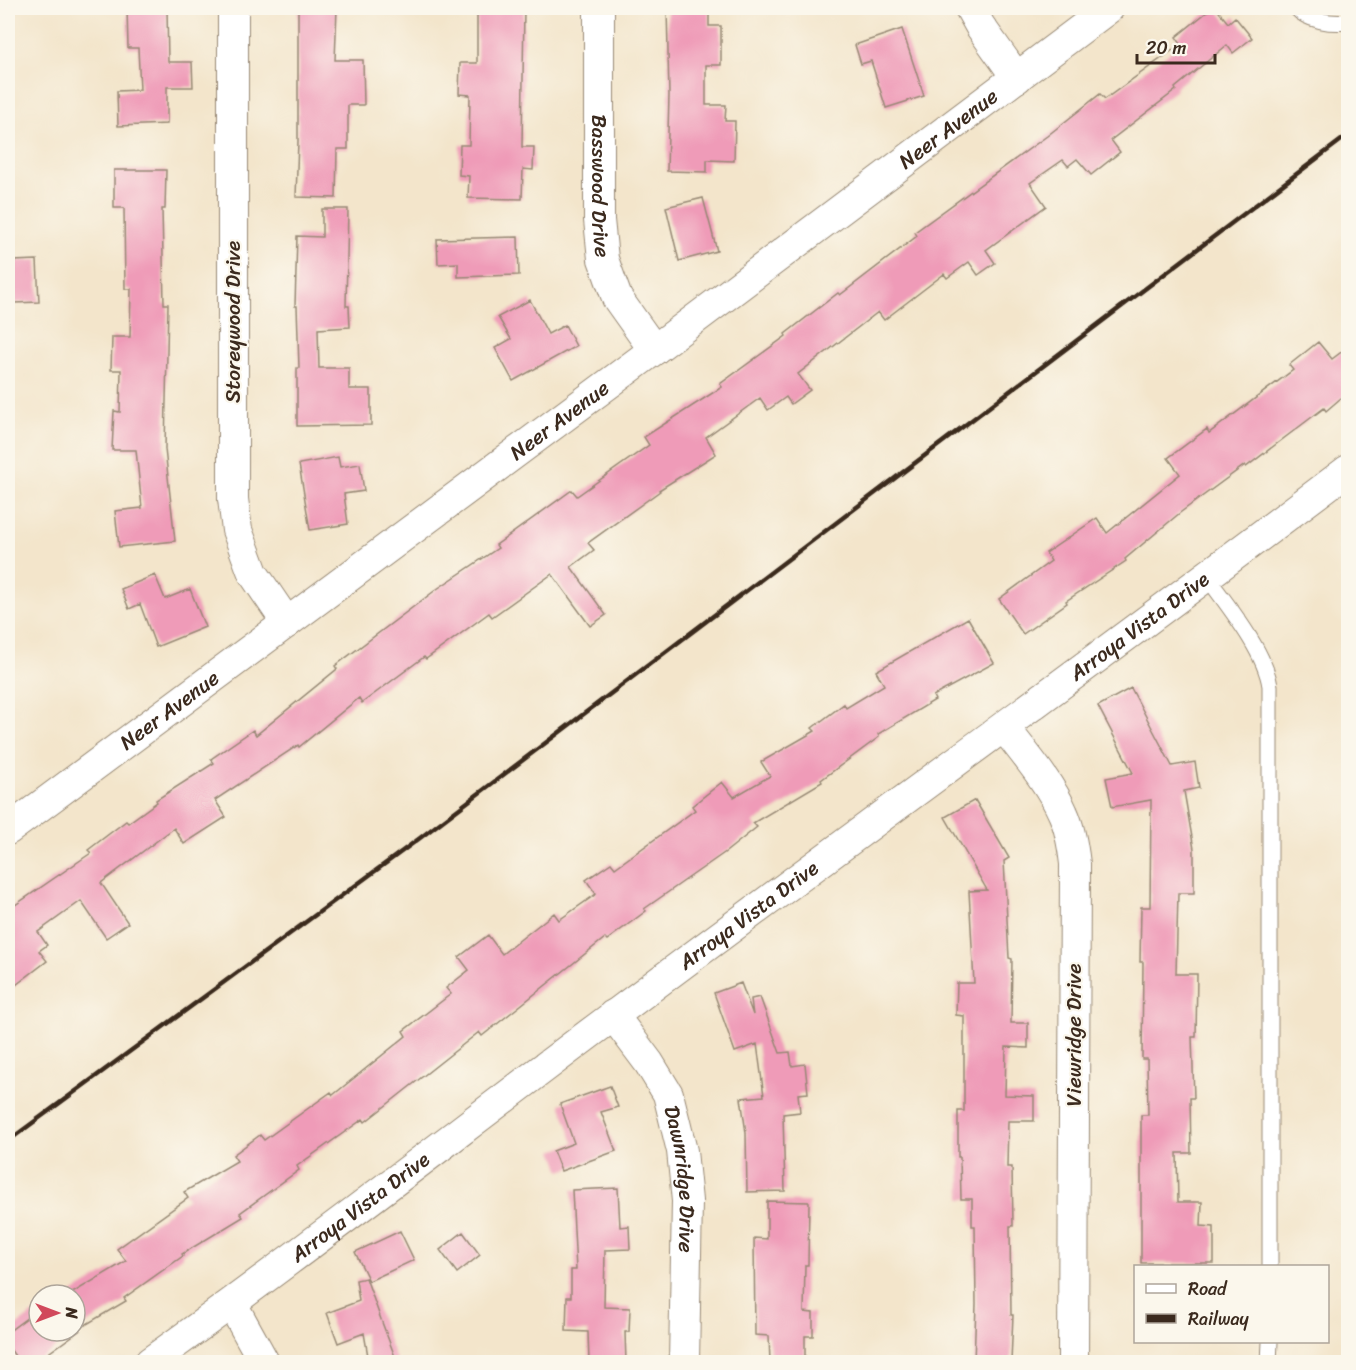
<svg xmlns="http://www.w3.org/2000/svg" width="1356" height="1370" viewBox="0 0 1356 1370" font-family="Sriracha,sans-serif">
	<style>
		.building { fill: #ef9bb8 }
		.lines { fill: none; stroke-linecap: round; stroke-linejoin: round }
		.lane-casing { stroke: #978874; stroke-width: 17 }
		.street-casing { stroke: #978874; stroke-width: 32 }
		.lane { stroke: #fff; stroke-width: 15 }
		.street { stroke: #fff; stroke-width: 30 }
		.rail { stroke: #3b2a1e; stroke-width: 4.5 }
		.labels { text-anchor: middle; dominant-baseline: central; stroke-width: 4.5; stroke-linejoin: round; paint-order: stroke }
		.street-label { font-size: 21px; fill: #3b2a1e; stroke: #fbf7ec }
	</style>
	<rect width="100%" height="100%" fill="#fbf7ec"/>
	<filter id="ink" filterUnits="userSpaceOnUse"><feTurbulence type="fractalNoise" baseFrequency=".0167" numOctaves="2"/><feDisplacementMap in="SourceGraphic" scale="12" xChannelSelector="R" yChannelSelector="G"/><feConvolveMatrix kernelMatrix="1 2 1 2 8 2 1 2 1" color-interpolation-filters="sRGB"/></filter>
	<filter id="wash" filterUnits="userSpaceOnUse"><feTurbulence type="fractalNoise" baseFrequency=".008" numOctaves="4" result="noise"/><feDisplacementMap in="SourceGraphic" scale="24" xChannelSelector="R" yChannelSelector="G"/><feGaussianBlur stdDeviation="1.35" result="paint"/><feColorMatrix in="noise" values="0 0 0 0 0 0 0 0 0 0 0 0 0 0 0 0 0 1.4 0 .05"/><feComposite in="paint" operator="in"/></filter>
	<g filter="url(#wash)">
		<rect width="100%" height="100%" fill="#f3e5cb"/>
		<g id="blocks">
			<path class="building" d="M127,8h40l1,54h24l1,25h-26v37l-49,2 -1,-35 23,-1 -2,-42h-10z
				M298,8h39l-2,52h28l1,45h-16v44h-11l-1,49 -40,-1 2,-56z
				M477,8h47l-2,139h12l-1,23 -10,-1 -1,30 -54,-1 1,-22 -10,-1 1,-30h9l1,-50 -11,-1 1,-31h17z
				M667,8h42v18h12v39h-15v40h20l-1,16h10l-1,40 -27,-1v12l-40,-1 2,-76z
				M1212,8h4l12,15 7,-6 17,21 -19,15 -6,-8 -52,43 1,2 -65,50 9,12 -29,23 -14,-16 -9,7 -5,-6 -33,23 16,23 -60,44 9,13 -17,12 -9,-13 -22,16 -3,-4 -60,46 -6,-8 -80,62 12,16 -19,14 -5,-7 -18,13 -8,-12 -54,39 10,17 -57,36 1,1 -72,52 6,7 -23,17 35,48 -16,11 -38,-52 -60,43 -3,-4 -63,46 -2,-2 -62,46 -3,-5 -60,49 -1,-2 -83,55 11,17 -42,27 -10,-16 -73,55 27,40 -22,15 -25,-37 -43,31 9,13 -8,6 8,10 -39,30v-81l83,-57 -3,-3 38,-29 2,2 29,-21 -1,-2 58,-37 -3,-4 42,-29 3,5 81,-66 -2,-3 102,-77 61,-41 -2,-3 76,-55 5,6 72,-51 -5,-8 78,-50 -2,-3 66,-48 -1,-2 53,-41 2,2 77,-59 -2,-4 132,-96 53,-42 5,5 76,-55 -5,-7z
				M902,29l22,67 -38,12 -15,-47 -10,3 -6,-19z
				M114,170h52l-1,39h-3l2,95h4l-3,145 10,92 -56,6 -4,-36 27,-3 -6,-58h-24l2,-39 6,1 1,-42h-10l1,-33h18l1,-48h-6l-1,-81h-10z
				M703,198l14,53 -38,10 -13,-54z
				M322,209h26l-2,97h3l1,21 -32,2 1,39h30v21h22v36l-74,1v-58h2l-2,-62h-2l2,-70 25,1z
				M518,237l1,38 -61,2v-14l-20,1 -1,-25z
				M37,260l2,42 -25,1 -1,-42z
				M530,300l18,34 17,-9 11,21 -63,35 -18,-33 16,-9 -13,-22z
				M1318,342l14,17 16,-12v45l-22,19 -2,-3 -78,59 -1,-2 -64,47 -56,47 1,2 -60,40 1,2 -44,31 -24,-35 52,-38 -5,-8 51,-35 10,15 73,-59 -12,-16 39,-29 2,4 84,-63 -4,-5z
				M338,457l2,10 20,-3 4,27 -20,3 4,30 -38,6 -11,-66z
				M155,575l10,24 25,-10 15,38 -49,20 -16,-43 -11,5 -8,-20z
				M968,618l26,45 -61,33 2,4 -57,34 1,3 -58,43 1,2 -69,41 4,4 -30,24 -83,58 2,2 -39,29 -2,-2 -123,98 -3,-4 -114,90 -2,-3 -66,47 2,4 -59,43 3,4 -61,37 1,2 -59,42 2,3 -51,30v-36h-6l57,-34 -9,-12 71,-51 -4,-6 53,-31 -4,-6 27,-20 4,5 67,-48 2,3 73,-59 -3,-5 48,-37 -5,-6 23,-18 -10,-13 29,-22 14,19 52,-41 5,7 37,-26 -10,-14 25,-17 4,5 80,-58 -3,-4 30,-24 12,15 36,-21 -9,-14 54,-31 -3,-3 32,-24 2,4 38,-23 -8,-14z
				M1131,688l41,78 23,-4 4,26 -15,3 10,58v44h-16l-2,81h21l-1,63h-4l2,61h-4l1,55h-14l1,49h24l-1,24 13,1v36h-73v-148h7l-1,-56h-5l1,-97h-3l1,-55h9l1,-107 -39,7 -6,-29 27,-5 -35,-67z
				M975,800l34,58 -5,3 5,97 3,1 -1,64h17v25l-22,-1 -1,48 29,1v25h-26l-1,46h5l1,59h-3l1,89h2l-2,47h-37l2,-58 -1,-78h-3v-27h-11l-1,-42h-2v-46h6v-95l-8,-1 1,-32h17l-5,-92 18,-1 -42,-73z
				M741,983l12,32 -2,-16 9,-2 20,56 10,-1 2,14 13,-2 3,29 -10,1 2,18 -17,2 2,77 -38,1 -1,-59 -5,-35 23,-2 -7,-52 -22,8 -21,-59z
				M610,1086l8,21 -17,5 15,39 -55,20 -8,-20 21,-8 -14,-39z
				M618,1188l2,39 9,-1 1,23 -25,1 -1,57 26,1 -1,24h-4l1,30h-37l-1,-30 -22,-1 1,-34h4v-27h5l-4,-80z
				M767,1201l42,1 -1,63h-3l-1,47 9,1v23h-8v26h-35l-1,-26 -14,-1 -1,-97 13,1z
				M400,1231l14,29 -45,21 -14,-29z
				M463,1232l17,23 -23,18 -17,-23z
				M366,1278l17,47 14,37h-28l-5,-29 -26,10 -11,-30 32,-12 -3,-21z
				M39,1309v22h40l-43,31h-17l-11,-16v-14z"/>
		</g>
	</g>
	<g filter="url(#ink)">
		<use href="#blocks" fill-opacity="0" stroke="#978874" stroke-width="1.5"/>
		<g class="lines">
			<defs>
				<path id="lane" d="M1296,8c11,13 36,16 52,14
					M1207,577c20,28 58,74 63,109v580
					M1269,1362l1,-20"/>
				<g id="street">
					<path d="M233,8v491l4,31 16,43 34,50"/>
					<path id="s1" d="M599,8v212l4,39 14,39 37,52"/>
					<path d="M970,8l10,18 37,52"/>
					<path d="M1004,727c20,26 46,56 59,86 7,15 10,34 12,51l-2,498"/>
					<path id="s2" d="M8,830l646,-480 455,-342"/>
					<path id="s3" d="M613,1015l36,48 19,31 14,57 5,50 -3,161"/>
					<path d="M232,1304l32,58"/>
					<path id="s4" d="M150,1362c157,-112 309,-231 463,-346 244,-183 492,-362 735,-546"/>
				</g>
			</defs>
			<use href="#lane" class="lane-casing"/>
			<use href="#street" class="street-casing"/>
			<use href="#lane" class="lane"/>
			<use href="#street" class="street"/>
			<path class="rail" d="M8,1141l412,-303 928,-703"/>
		</g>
	</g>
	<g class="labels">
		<g class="street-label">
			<text stroke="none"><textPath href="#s2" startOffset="1173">Neer Avenue</textPath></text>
			<text stroke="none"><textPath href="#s1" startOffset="178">Basswood Drive</textPath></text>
			<text transform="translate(233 322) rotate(-90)">Storeywood Drive</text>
			<text stroke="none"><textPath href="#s2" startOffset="687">Neer Avenue</textPath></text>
			<text stroke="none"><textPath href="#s4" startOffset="1233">Arroya Vista Drive</textPath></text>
			<text stroke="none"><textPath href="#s2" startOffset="201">Neer Avenue</textPath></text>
			<text stroke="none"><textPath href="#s4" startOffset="747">Arroya Vista Drive</textPath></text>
			<text transform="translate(1074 1035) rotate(-90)">Viewridge Drive</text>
			<text stroke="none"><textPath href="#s3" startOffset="183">Dawnridge Drive</textPath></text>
			<text stroke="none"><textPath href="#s4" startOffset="261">Arroya Vista Drive</textPath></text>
		</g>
	</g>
	<rect width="1356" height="1370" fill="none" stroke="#fbf7ec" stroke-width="30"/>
	<rect x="1134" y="1265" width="195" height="78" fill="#fbf7ec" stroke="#aea59a" stroke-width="1.5"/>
	<rect x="1146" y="1284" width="30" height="9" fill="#ffffff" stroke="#aea59a" stroke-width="1.5"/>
	<text x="1188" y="1295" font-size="18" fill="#3b2a1e">Road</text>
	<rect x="1146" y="1314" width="30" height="9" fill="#3b2a1e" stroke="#aea59a" stroke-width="1.5"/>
	<text x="1188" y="1325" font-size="18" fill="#3b2a1e">Railway</text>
	<g transform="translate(57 1313) rotate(90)"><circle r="28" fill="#fbf7ec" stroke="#aea59a" stroke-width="1.5"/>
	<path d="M0-4.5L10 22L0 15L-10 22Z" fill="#d1495b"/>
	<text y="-9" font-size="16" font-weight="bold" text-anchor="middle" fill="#3b2a1e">N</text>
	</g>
	<path d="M1137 54v9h78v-9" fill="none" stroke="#3b2a1e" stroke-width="3"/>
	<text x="1146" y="54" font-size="18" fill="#3b2a1e" stroke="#fbf7ec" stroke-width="4.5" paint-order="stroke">20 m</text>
</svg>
